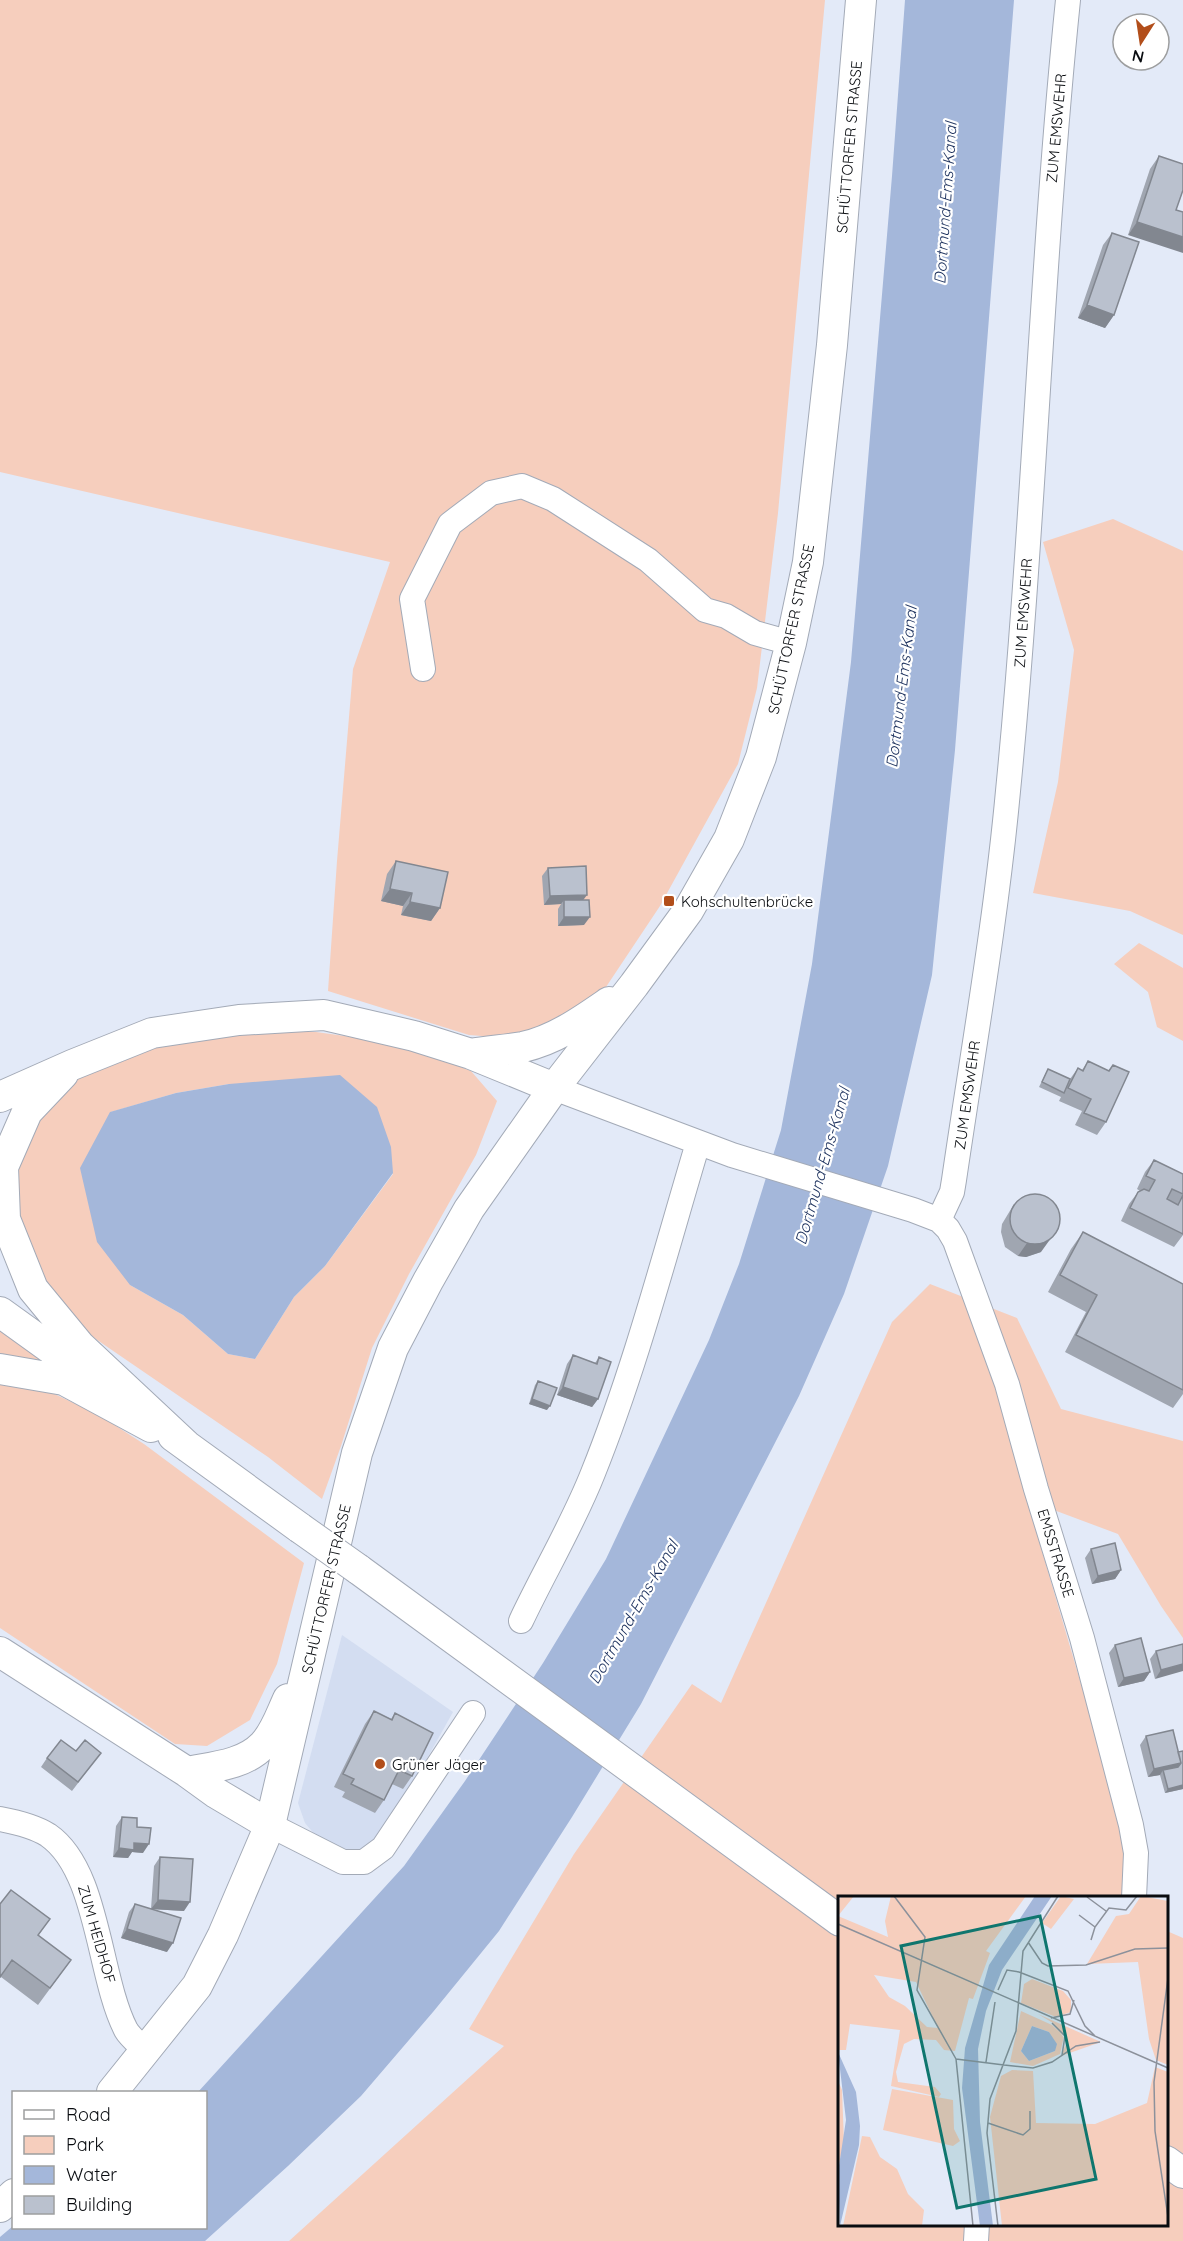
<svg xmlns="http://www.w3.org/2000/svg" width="1183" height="2241" viewBox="0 0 1183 2241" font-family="Quicksand,sans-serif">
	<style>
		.built { fill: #d3ddf1 }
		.green { fill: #f6cebd; fill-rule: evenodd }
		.water { fill: #a4b7da }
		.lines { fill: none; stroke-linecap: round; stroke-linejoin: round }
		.minor-casing { stroke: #a3aab7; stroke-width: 26 }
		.major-casing { stroke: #a3aab7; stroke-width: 32 }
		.minor { stroke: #fff; stroke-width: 24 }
		.major { stroke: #fff; stroke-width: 30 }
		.major-bridge-casing { stroke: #a3aab7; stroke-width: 32; stroke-linecap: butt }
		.major-bridge { stroke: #fff; stroke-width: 30 }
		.wall { fill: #a0a6b1 }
		.shaded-wall { fill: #828790 }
		.building { fill: #bac1ce; stroke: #828790; stroke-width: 1.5 }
		.poi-dot { fill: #b24e1a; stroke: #fff; stroke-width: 2 }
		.labels { text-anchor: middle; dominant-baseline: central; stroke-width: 4.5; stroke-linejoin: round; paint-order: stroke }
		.street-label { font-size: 15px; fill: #090c10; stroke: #fff }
		.poi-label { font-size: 15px; fill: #090c10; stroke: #fff; text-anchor: start }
		.water-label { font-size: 16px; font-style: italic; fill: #192e5b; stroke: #fff }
		.inset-road { fill: none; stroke: #8c919b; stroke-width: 1.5 }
		.view { fill: #0f766e; fill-opacity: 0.15; stroke: #0f766e; stroke-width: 3 }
		.inset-edge { fill: none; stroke: #090c10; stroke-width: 3 }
	</style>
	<rect width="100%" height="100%" fill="#e3eaf8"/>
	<path class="built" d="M342,1635l111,77 -70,125 -14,15 -41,-2 -23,-27 -7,-20z"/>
	<path class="green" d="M0,0h825l-47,513 -21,175 -19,76 -78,142 -66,99 -39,22 -60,10 -26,-2 -141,-44 9,-130 16,-192 37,-107 -390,-90z
		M1113,519l70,32v384l-53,-24 -97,-18 25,-111 16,-132 -31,-108z
		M1139,943l44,25v73l-26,-14 -9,-35 -34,-28z
		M239,1031l77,1 86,12 69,27 26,30 -21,54 -67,119 -37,74 -31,98 -19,53 -54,-42 -181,-124 -41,-45 -30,-67 -3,-49 18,-47 43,-45 74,-32zM229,1084l164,90 -68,92 -31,31 -39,62 -27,-5 -45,-39 -53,-30 -19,-173 65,-19z
		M930,1284l87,34 44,91 122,32v197l-22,-32 -43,-72 -91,-34 98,334 -3,63 -282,1v326h326l1,-293 16,7v303h-894l215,-195 -35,-17 105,-175 118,-170 29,19 171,-381z
		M0,1325l61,43 -61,-11z
		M0,1384l46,6 53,25 45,29 160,119 -27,101 -27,56 -43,26 -32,-2 -175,-116z"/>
	<path class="water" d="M905,0h109l-59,750 -23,225 -44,191 -44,128 -45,102 -158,308 -69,113 -73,114 -66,81 -72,84 -73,70 -83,75h-205v-4l13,-11 1,2h192v-136h-8l206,-226 61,-85 78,-118 63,-104 103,-219 30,-76 42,-134 31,-166 39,-302 41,-486z
		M340,1075l37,32 14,40 2,26 -68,93 -31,31 -39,62 -27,-5 -45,-39 -53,-30 -33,-43 -17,-74 30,-56 66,-19 53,-9z"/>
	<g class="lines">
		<defs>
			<path id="minor" d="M423,669l-11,-70 38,-75 41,-31 31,-7 31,13 95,61 57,50 21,6 29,17 36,10
				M554,1088l178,67 181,55 26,10 9,9 7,12 52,143 29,105 46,149 49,187 5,28 -2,45
				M939,1220l13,-28 2,-12c19,-130 42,-259 54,-389 26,-264 33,-528 60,-791
				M521,1621c23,-49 52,-97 72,-148 43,-107 72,-220 105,-330
				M0,1819c16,3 34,7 48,16 51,35 50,141 78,195 4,7 13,14 19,20
				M270,1825l73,37h21l19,-14 90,-135
				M976,2241l1,-17"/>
			<path id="major" d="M471,1054c17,-3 35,-4 52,-7 32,-7 60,-27 86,-45
				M63,1074l-36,38 -24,55 2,52 28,70 47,57 108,101
				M0,1097l72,-32 80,-32 87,-13 85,-5 90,21 57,18 83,34
				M0,1312l93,67
				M0,1369l64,11 87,47
				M173,1436l127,92
				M358,1569l482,352
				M0,1652l187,120 29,21 54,32
				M187,1772c25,-5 57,-7 76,-27 12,-12 18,-31 25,-46
				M112,2092l85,-106 26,-51 47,-110 87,-372 36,-105 35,-67 41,-72 85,-121 80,-103 54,-74 41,-72 32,-82 30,-114 17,-81 24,-217 29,-345
				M1166,2161l17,12
				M0,2207l14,-13"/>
		</defs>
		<use href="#minor" class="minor-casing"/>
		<use href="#major" class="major-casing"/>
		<use href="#minor" class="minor"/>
		<use href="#major" class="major"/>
		<defs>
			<path id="major-bridge" d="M300,1528l58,41"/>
		</defs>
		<use href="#major-bridge" class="major-bridge-casing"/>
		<use href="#major-bridge" class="major-bridge"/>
	</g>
	<path class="wall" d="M1159,156l24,8 -55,71 22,-66z
		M1112,233l2,82 -9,13 -27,-10 25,-73z
		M396,861l44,47 -9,13 -30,-6 2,-9 -22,-5 6,-27z
		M548,868l35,32 1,25 -26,1v-17l3,-5 -17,1 -2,-29z
		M1088,1061l20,10 5,-6 -7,57 -9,13 -22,-10 7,-14 -23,-10 2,-4 -22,-10 9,-18 22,10 8,-11 4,2z
		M1154,1160l29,14v61l-9,12 -53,-26 8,-17 9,-12 2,-1 -3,-2 8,-17z
		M1014,1204l27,48 -15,5 -8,-1 -13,-9 -4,-15 1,-8z
		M1083,1232l100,52v110l-10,14 -108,-56 21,-40 -38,-20 23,-43z
		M573,1355l22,8 4,-6 -1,42 -6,8 -35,-12 10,-31z
		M538,1381l9,29 -18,-6 6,-19z
		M1091,1549l30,21 -6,9 -23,5 -7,-26z
		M1183,1644l-28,35 -5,-20 6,-8z
		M1115,1645l35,27 -6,9 -26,6 -9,-34z
		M374,1711l17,8 4,-6 17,63 -9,13 -11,-5 -8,16 -9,13 -33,-16 3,-5 -11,-5 31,-63z
		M1146,1736l32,16 5,-1v38l-18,4 -5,-18 -12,2 -8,-32z
		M76,1751l25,2 -29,38 -31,-24 6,-9z
		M122,1817l15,10 6,26 -11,-1 -4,6 -15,-1 3,-31z
		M160,1857l24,54 -33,-2 3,-43z
		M0,1904l50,15 -12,17 33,24 -33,45 -37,-28 -1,1z
		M135,1904l32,48 -46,-14 8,-26z"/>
	<path class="shaded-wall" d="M1137,222l46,15v16l-55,-18z
		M1087,305l27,10 -9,13 -27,-10z
		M390,889l22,4 -9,13 -22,-5z
		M587,895l-6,8 -17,-3 -3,4 -17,1 6,-9z
		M410,902l30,6 -9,13 -30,-6z
		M564,917h26l-6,8 -26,1z
		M1059,1227l-18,25 -15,5 -8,-1 9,-13z
		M563,1387l35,12 -6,8 -35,-12z
		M532,1399l18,7 -3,4 -18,-6z
		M1121,1570l-6,9 -23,5 6,-8z
		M1183,1664v7l-28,8 6,-9z
		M1150,1672l-6,9 -26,6 6,-9z
		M1181,1763l-6,8 -12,-1 -3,5 -12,2 6,-8z
		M1183,1785v4l-18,4 3,-4z
		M134,1843l15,1 -6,9 -11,-1 -4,6 -15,-1 6,-9z
		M158,1900l32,2 -6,9 -33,-2z
		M127,1929l46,14 -6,9 -46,-14z"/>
	<path class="building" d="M1159,156l24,8v26l-7,20 7,2v25l-46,-15z
		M1112,233l27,9 -25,73 -27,-10z
		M396,861l52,11 -8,36 -30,-6 2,-9 -22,-4z
		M586,866l1,29 -37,1 -2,-28z
		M564,900h25l1,17h-26z
		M1088,1061l21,10 4,-6 16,7 -23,50 -22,-9 7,-14 -23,-11 10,-20 5,3z
		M1048,1069l22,10 -6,14 -22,-11z
		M1154,1160l29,14v20l-11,-5 -5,10 11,6 5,-10v39l-53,-26 8,-16 6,-3 5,2 6,-11 -9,-4z
		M1010 1219a25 25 0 1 1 50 0a25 25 0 1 1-50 0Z
		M1083,1232l100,52v106l-107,-55 21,-40 -37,-20z
		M573,1355l24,9 2,-7 12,5 -13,37 -35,-12z
		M538,1381l19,7 -7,18 -18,-7z
		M1115,1543l6,27 -23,6 -7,-27z
		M1141,1638l9,34 -26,6 -9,-33z
		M1183,1644v20l-22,6 -5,-19z
		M374,1711l18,9 3,-7 38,20 -21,43 -13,-6 -15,30 -33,-16 3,-5 -11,-5z
		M1173,1730l8,33 -27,6 -8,-33z
		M61,1740l15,11 9,-11 16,13 -23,29 -31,-24z
		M1183,1751v34l-15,4 -5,-19 15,-3 3,-4 -3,-11z
		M122,1817l15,1v9l14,1 -2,16 -15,-1v7l-15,-2z
		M160,1857l33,2 -3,43 -32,-2z
		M11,1890l39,29 -12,16 33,25 -21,28 -38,-28 -12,17v-73z
		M135,1904l46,14 -8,25 -46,-14z"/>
	<g class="poi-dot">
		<rect x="663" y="895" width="12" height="12" rx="3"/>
		<circle cx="380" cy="1764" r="6"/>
	</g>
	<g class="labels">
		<g class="street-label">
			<text transform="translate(1056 128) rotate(-85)">ZUM EMSWEHR</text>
			<text transform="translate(849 147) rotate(-85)">SCHÜTTORFER STRASSE</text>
			<text transform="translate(1023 613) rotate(-86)">ZUM EMSWEHR</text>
			<text transform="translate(791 629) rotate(-78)">SCHÜTTORFER STRASSE</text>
			<text transform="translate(967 1095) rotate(-82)">ZUM EMSWEHR</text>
			<text transform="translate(1056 1553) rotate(73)">EMSSTRASSE</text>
			<text transform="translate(326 1589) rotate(-77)">SCHÜTTORFER STRASSE</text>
			<text transform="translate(97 1934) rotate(74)">ZUM HEIDHOF</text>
		</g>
		<g class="poi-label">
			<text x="681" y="901">Kohschultenbrücke</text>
			<text x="392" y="1764">Grüner Jäger</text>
		</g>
		<g class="water-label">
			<text transform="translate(945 203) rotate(-86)">Dortmund-Ems-Kanal</text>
			<text transform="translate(901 687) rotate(-83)">Dortmund-Ems-Kanal</text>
			<text transform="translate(822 1166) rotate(-74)">Dortmund-Ems-Kanal</text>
			<text transform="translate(633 1612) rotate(-60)">Dortmund-Ems-Kanal</text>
		</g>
	</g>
	<g transform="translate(838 1896)">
		<rect width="330" height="330" fill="#e3eaf8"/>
		<path d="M5,0h11l-16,20 50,21 -3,-16 6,-25h135l-40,55 4,2 -17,46 -4,-1 -14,53 -11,-1 -8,-10 -22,-1 -10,5 -8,28 2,10 37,5 6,7 -2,3 -48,-11 9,-56 -50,-6 -4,26h-8v-150zM36,79l42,7 22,46 -11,-1 -22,-21 -16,-9zM223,0l13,3 -23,30 -9,-6zM303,0l27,5v164l-12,-5 -7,-21 -11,-77 -51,2 29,-48 13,-2zM194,83l31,12 8,9v12l-15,5 -35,-14 3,-19zM183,115l31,14 12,11 -4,18 -27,12 -23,-4zM194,130l17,6 6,19 -26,10 -8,-10zM200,118l63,28 -40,14 6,-14 -14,-19zM317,171l13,5v154h-166l-12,-109 11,-41 11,-6 21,1 3,52 59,1 52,-21zM0,185l4,9 2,52 -6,26zM54,193l61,11 1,29 6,12 -7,5 -70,-16zM24,240l8,1 10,20 17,12 11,25 16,16 -2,16h-79z" fill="#f6cebd" fill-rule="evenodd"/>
		<path d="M197,0h17l-50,74 -16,41 -8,38 2,73 13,104h-13l-18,-138 3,-40 24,-83zM194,130l17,6 8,12 -2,7 -26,10 -8,-10zM0,156l18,40 4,34 -1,19 -19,81 -2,-54 8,-52z" fill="#a4b7da"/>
		<path class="inset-road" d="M56,0l31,41 -8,53 39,69M249,1l19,14M241,19l16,12M0,28l330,144M253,44l4,-13 14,-19 17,2 11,-14M190,46l14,21 6,3 38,-1 49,-16 33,-1M181,76l49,19 17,35 10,10M330,82l-14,104 1,49 13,86M160,94l9,-20 12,2M213,122l19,-4 4,-14M214,127l13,13 -3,19M118,163l17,167M118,163l48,6M148,166l9,-60M166,169l29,3 19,-6 24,-16 24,-4M150,227l35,12 7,-6v-18M160,330l-11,-93 3,-34 26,-68 7,-80 35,-55"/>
		<path class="view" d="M202,20l56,263 -139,29 -56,-262z"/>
		<rect width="330" height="330" class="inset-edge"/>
	</g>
	<rect x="12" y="2091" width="195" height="138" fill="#ffffff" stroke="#9d9e9f" stroke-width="1.5"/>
	<rect x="24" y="2110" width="30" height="9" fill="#ffffff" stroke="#9d9e9f" stroke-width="1.5"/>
	<text x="66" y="2121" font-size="18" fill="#090c10">Road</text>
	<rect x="24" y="2136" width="30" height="18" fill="#f6cebd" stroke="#9d9e9f" stroke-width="1.5"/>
	<text x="66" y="2151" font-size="18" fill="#090c10">Park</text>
	<rect x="24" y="2166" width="30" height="18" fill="#a4b7da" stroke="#9d9e9f" stroke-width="1.5"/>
	<text x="66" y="2181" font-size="18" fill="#090c10">Water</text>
	<rect x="24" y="2196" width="30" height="18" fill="#bac1ce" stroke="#9d9e9f" stroke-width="1.5"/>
	<text x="66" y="2211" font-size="18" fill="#090c10">Building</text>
	<g transform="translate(1141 42) rotate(192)"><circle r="28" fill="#ffffff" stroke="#9d9e9f" stroke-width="1.5"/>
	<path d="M0-4.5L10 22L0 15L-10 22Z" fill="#b24e1a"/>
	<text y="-9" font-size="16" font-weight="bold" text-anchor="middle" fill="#090c10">N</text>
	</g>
</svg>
